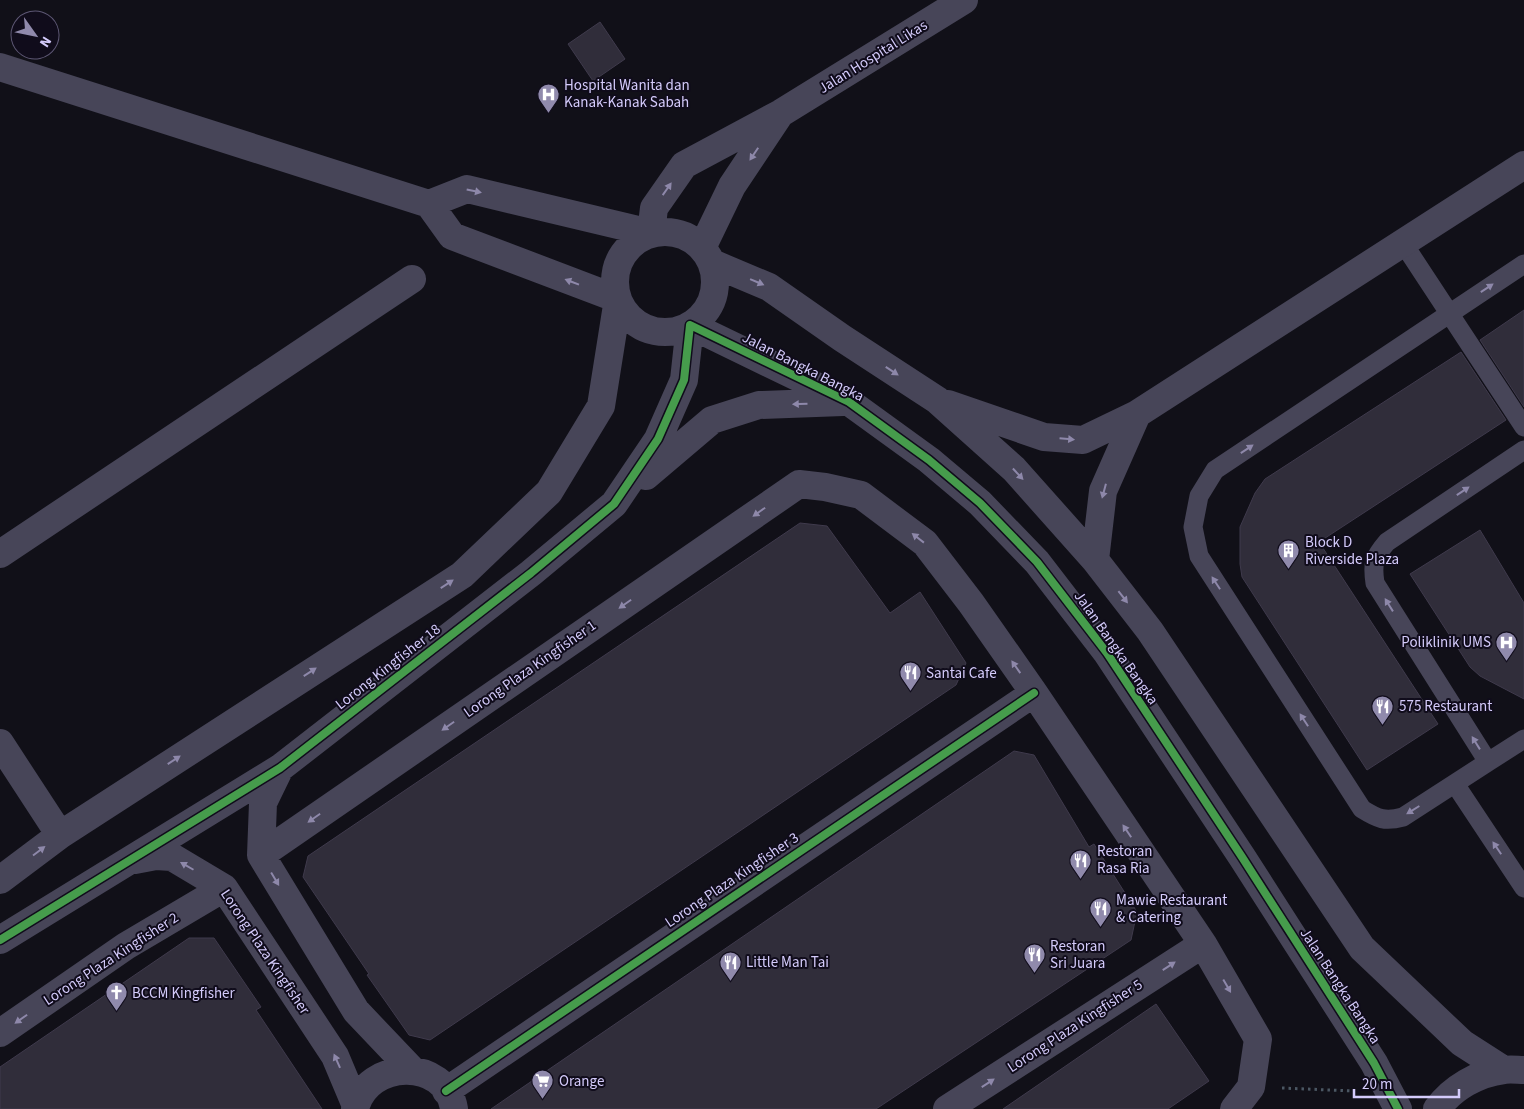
<svg xmlns="http://www.w3.org/2000/svg" width="1524" height="1109" viewBox="0 0 1524 1109" font-family="'Source Sans 3',sans-serif">
	<style>
		.building { fill: #302d3a; stroke: #3f3a4c }
		.lines { fill: none; stroke-linecap: round; stroke-linejoin: round }
		.path { stroke: #4b5763; stroke-width: 3; stroke-dasharray: 2.5 4; stroke-linecap: butt }
		.lane { stroke: #474558; stroke-width: 19 }
		.street { stroke: #474558; stroke-width: 28 }
		.cycleway-casing { stroke: #100c1b; stroke-width: 11 }
		.cycleway { stroke: #469c4c; stroke-width: 8 }
		.oneway { fill: #8e88aa }
		.labels { text-anchor: middle; dominant-baseline: central; stroke-width: 4; stroke-linejoin: round; paint-order: stroke }
		.street-label { font-size: 15px; fill: #d4cbfb; stroke: #100c1b }
		.poi-label { font-size: 15px; fill: #d4cbfb; stroke: #100c1b; text-anchor: start }
	</style>
	<rect width="100%" height="100%" fill="#111018"/>
	<path class="building" d="M600,22l25,37 -32,22 -25,-37z
		M1524,310v97l-44,-67z
		M1461,352l45,68 -187,122 119,182 -71,46 -125,-193 -2,-13v-37l15,-34 10,-14z
		M800,523l27,3 63,87 30,-21 46,71 -10,22 -526,355 -21,-5 -42,-60 2,-1 -66,-97 5,-21z
		M1480,530l44,73v96l-44,-23 -10,-9 -60,-93z
		M1014,751l20,4 55,92 5,-3 43,68 -6,28 -255,169h-385z
		M189,938h25l47,69 -5,3 66,99h-322v-42z
		M1156,1004l53,77 -41,28h-165z"/>
	<g class="lines">
		<path class="path" d="M1282,1088l71,3"/>
		<path class="lane" d="M1403,243l121,184
			M1524,450l-137,92c-13,15 -15,21 -12,41l113,179 36,-23
			M1488,762l-85,55c-18,5 -25,2 -41,-8l-163,-253 -6,-29 6,-31 16,-26 309,-206
			M1455,784l69,104"/>
		<path class="street" d="M0,67l429,137 23,32 166,63 -17,107 -52,86 -87,83 -402,260 -60,45
			M429,204l38,-15 184,44 3,-25 30,-43 97,-52 183,-113
			M615 282a50 50 0 1 1 100 0a50 50 0 1 1-100 0Z
			M702,248l30,-62 46,-69
			M712,263l57,24 73,51 95,62 77,69 81,91 55,71 212,317 100,95 42,27
			M948,404l96,33 39,3 54,-26 387,-249
			M646,476l66,-56 47,-15 84,-3
			M0,554l412,-275
			M1095,560l8,-69 34,-77
			M0,743l60,92
			M280,768l-17,35 -2,52 95,156 57,60
			M261,855l538,-371 26,3 36,8 64,48 46,60 63,90 169,251 55,95 -7,48 -17,22
			M135,860l21,-4 16,1 52,31 111,168 21,50
			M0,940l280,-172 251,-195 83,-69 44,-65 26,-59 6,-55 159,77 80,58 51,43 57,59 70,91 135,204 132,206 24,46
			M0,1033l126,-87 98,-58
			M446,1091l588,-398
			M355,1109c12,-50 91,-52 99,0
			M947,1109l256,-165
			M1437,1109c15,-21 41,-36 67,-39 6,-1 14,0 20,0"/>
		<defs>
			<path id="cycleway" d="M0,940l280,-172 251,-195 83,-69 44,-65 26,-59 6,-55 159,77 80,58 51,43 57,59 70,91 135,204 132,206 24,46
				M446,1091l588,-398"/>
		</defs>
		<use href="#cycleway" class="cycleway-casing"/>
		<use href="#cycleway" class="cycleway"/>
	</g>
	<defs><path id="oneway-solid" d="M-6-.8H1V-3.2L6.5 0L1 3.2V.8H-6Z" transform="scale(1.25)"/></defs>
	<g class="oneway">
		<use href="#oneway-solid" transform="translate(754 154) rotate(124)"/>
		<use href="#oneway-solid" transform="translate(667 189) rotate(-55)"/>
		<use href="#oneway-solid" transform="translate(474 191) rotate(12)"/>
		<use href="#oneway-solid" transform="translate(572 282) rotate(-159)"/>
		<use href="#oneway-solid" transform="translate(757 282) rotate(23)"/>
		<use href="#oneway-solid" transform="translate(1487 288) rotate(-34)"/>
		<use href="#oneway-solid" transform="translate(892 371) rotate(33)"/>
		<use href="#oneway-solid" transform="translate(800 404) rotate(178)"/>
		<use href="#oneway-solid" transform="translate(1067 439) rotate(5)"/>
		<use href="#oneway-solid" transform="translate(1247 449) rotate(-34)"/>
		<use href="#oneway-solid" transform="translate(1018 474) rotate(47)"/>
		<use href="#oneway-solid" transform="translate(1104 491) rotate(105)"/>
		<use href="#oneway-solid" transform="translate(1463 491) rotate(-34)"/>
		<use href="#oneway-solid" transform="translate(759 512) rotate(145)"/>
		<use href="#oneway-solid" transform="translate(918 538) rotate(-142)"/>
		<use href="#oneway-solid" transform="translate(1216 583) rotate(-123)"/>
		<use href="#oneway-solid" transform="translate(447 584) rotate(-33)"/>
		<use href="#oneway-solid" transform="translate(1123 597) rotate(52)"/>
		<use href="#oneway-solid" transform="translate(625 604) rotate(145)"/>
		<use href="#oneway-solid" transform="translate(1389 605) rotate(-122)"/>
		<use href="#oneway-solid" transform="translate(1016 667) rotate(-125)"/>
		<use href="#oneway-solid" transform="translate(310 672) rotate(-33)"/>
		<use href="#oneway-solid" transform="translate(1304 720) rotate(-123)"/>
		<use href="#oneway-solid" transform="translate(448 726) rotate(145)"/>
		<use href="#oneway-solid" transform="translate(1476 743) rotate(-122)"/>
		<use href="#oneway-solid" transform="translate(174 760) rotate(-33)"/>
		<use href="#oneway-solid" transform="translate(1413 810) rotate(148)"/>
		<use href="#oneway-solid" transform="translate(314 818) rotate(145)"/>
		<use href="#oneway-solid" transform="translate(1127 831) rotate(-124)"/>
		<use href="#oneway-solid" transform="translate(1497 848) rotate(-124)"/>
		<use href="#oneway-solid" transform="translate(39 851) rotate(-37)"/>
		<use href="#oneway-solid" transform="translate(187 866) rotate(-150)"/>
		<use href="#oneway-solid" transform="translate(275 879) rotate(59)"/>
		<use href="#oneway-solid" transform="translate(1169 966) rotate(-33)"/>
		<use href="#oneway-solid" transform="translate(1227 986) rotate(60)"/>
		<use href="#oneway-solid" transform="translate(21 1019) rotate(145)"/>
		<use href="#oneway-solid" transform="translate(337 1061) rotate(-114)"/>
		<use href="#oneway-solid" transform="translate(988 1083) rotate(-33)"/>
	</g>
	<defs>
		<symbol id="hospital-pin" viewBox="-11 -11 22 30"><path d="M0 17L-7.5 6A9.5 9.5 0 1 1 7.5 6Z" fill="#908aac" stroke="#100c1b"/><path d="M-5-5h3v3.5h4V-5h3V5h-3V1.5h-4V5h-3Z" fill="#fff"/></symbol>
		<symbol id="building-pin" viewBox="-11 -11 22 30"><path d="M0 17L-7.5 6A9.5 9.5 0 1 1 7.5 6Z" fill="#908aac" stroke="#100c1b"/><path d="M-4-6H4V6H1V3H-1V6H-4ZM-2.5-4.3h1.7v1.8h-1.7ZM.8-4.3h1.7v1.8H.8ZM-2.5-1h1.7V.8h-1.7ZM.8-1h1.7V.8H.8Z" fill="#fff"/></symbol>
		<symbol id="restaurant-pin" viewBox="-11 -11 22 30"><path d="M0 17L-7.5 6A9.5 9.5 0 1 1 7.5 6Z" fill="#908aac" stroke="#100c1b"/><path d="M-5-6h1v4h1v-4h1v4h1v-4h1v5L-1.5 .5V6h-2V.5L-5-1ZM5-6V6H3V1.5H1.5Q1.5-4 5-6Z" fill="#fff"/></symbol>
		<symbol id="church-pin" viewBox="-11 -11 22 30"><path d="M0 17L-7.5 6A9.5 9.5 0 1 1 7.5 6Z" fill="#908aac" stroke="#100c1b"/><path d="M-1.2-6h2.4v3.5h3.3v2.4h-3.3V6h-2.4V-.1h-3.3v-2.4h3.3Z" fill="#fff"/></symbol>
		<symbol id="supermarket-pin" viewBox="-11 -11 22 30"><path d="M0 17L-7.5 6A9.5 9.5 0 1 1 7.5 6Z" fill="#908aac" stroke="#100c1b"/><path d="M-6-5.5h2.5l.6 2H6L4.5 2H-2.5L-4.4-4H-6ZM-1.5 3.2a1.3 1.3 0 1 0 .1 0ZM3 3.2a1.3 1.3 0 1 0 .1 0Z" fill="#fff"/></symbol>
	</defs>
	<g fill-rule="evenodd">
		<use href="#hospital-pin" x="536" y="82" width="25" height="34"/>
		<use href="#building-pin" x="1276" y="538" width="25" height="34"/>
		<use href="#hospital-pin" x="1494" y="630" width="25" height="34"/>
		<use href="#restaurant-pin" x="898" y="660" width="25" height="34"/>
		<use href="#restaurant-pin" x="1370" y="694" width="25" height="34"/>
		<use href="#restaurant-pin" x="1068" y="848" width="25" height="34"/>
		<use href="#restaurant-pin" x="1088" y="896" width="25" height="34"/>
		<use href="#restaurant-pin" x="1022" y="942" width="25" height="34"/>
		<use href="#restaurant-pin" x="718" y="950" width="25" height="34"/>
		<use href="#church-pin" x="104" y="980" width="25" height="34"/>
		<use href="#supermarket-pin" x="530" y="1068" width="25" height="34"/>
	</g>
	<g class="labels">
		<g class="street-label">
			<text transform="translate(873 57) rotate(-32)">Jalan Hospital Likas</text>
			<text transform="translate(803 367) rotate(27)">Jalan Bangka Bangka</text>
			<text transform="translate(1116 648) rotate(55)">Jalan Bangka Bangka</text>
			<text transform="translate(388 667) rotate(-38)">Lorong Kingfisher 18</text>
			<text transform="translate(530 669) rotate(-35)">Lorong Plaza Kingfisher 1</text>
			<text transform="translate(732 880) rotate(-34)">Lorong Plaza Kingfisher 3</text>
			<text transform="translate(265 952) rotate(56)">Lorong Plaza Kingfisher</text>
			<text transform="translate(111 959) rotate(-33)">Lorong Plaza Kingfisher 2</text>
			<text transform="translate(1340 986) rotate(57)">Jalan Bangka Bangka</text>
			<text transform="translate(1075 1026) rotate(-33)">Lorong Plaza Kingfisher 5</text>
		</g>
		<g class="poi-label">
			<text x="564" y="85">Hospital Wanita dan<tspan x="564" dy="17">Kanak-Kanak Sabah</tspan></text>
			<text x="1305" y="542">Block D<tspan x="1305" dy="17">Riverside Plaza</tspan></text>
			<text x="1491" y="642" text-anchor="end">Poliklinik UMS</text>
			<text x="926" y="673">Santai Cafe</text>
			<text x="1399" y="706">575 Restaurant</text>
			<text x="1097" y="851">Restoran<tspan x="1097" dy="17">Rasa Ria</tspan></text>
			<text x="1116" y="900">Mawie Restaurant<tspan x="1116" dy="17">&amp; Catering</tspan></text>
			<text x="1050" y="946">Restoran<tspan x="1050" dy="17">Sri Juara</tspan></text>
			<text x="746" y="962">Little Man Tai</text>
			<text x="132" y="993">BCCM Kingfisher</text>
			<text x="559" y="1081">Orange</text>
		</g>
	</g>
	<g transform="translate(35 35) rotate(123)"><circle r="24" fill="#100c1b" stroke="#5e5875"/>
	<path d="M0-4L9 19L0 12L-9 19Z" fill="#908aac"/>
	<text y="-8" font-size="14" font-weight="bold" text-anchor="middle" fill="#d4cbfb">N</text>
	</g>
	<path d="M1354 1089v8h105v-8" fill="none" stroke="#d4cbfb" stroke-width="2.5"/>
	<text x="1362" y="1089" font-size="15" fill="#d4cbfb" stroke="#100c1b" stroke-width="4" paint-order="stroke">20 m</text>
</svg>
